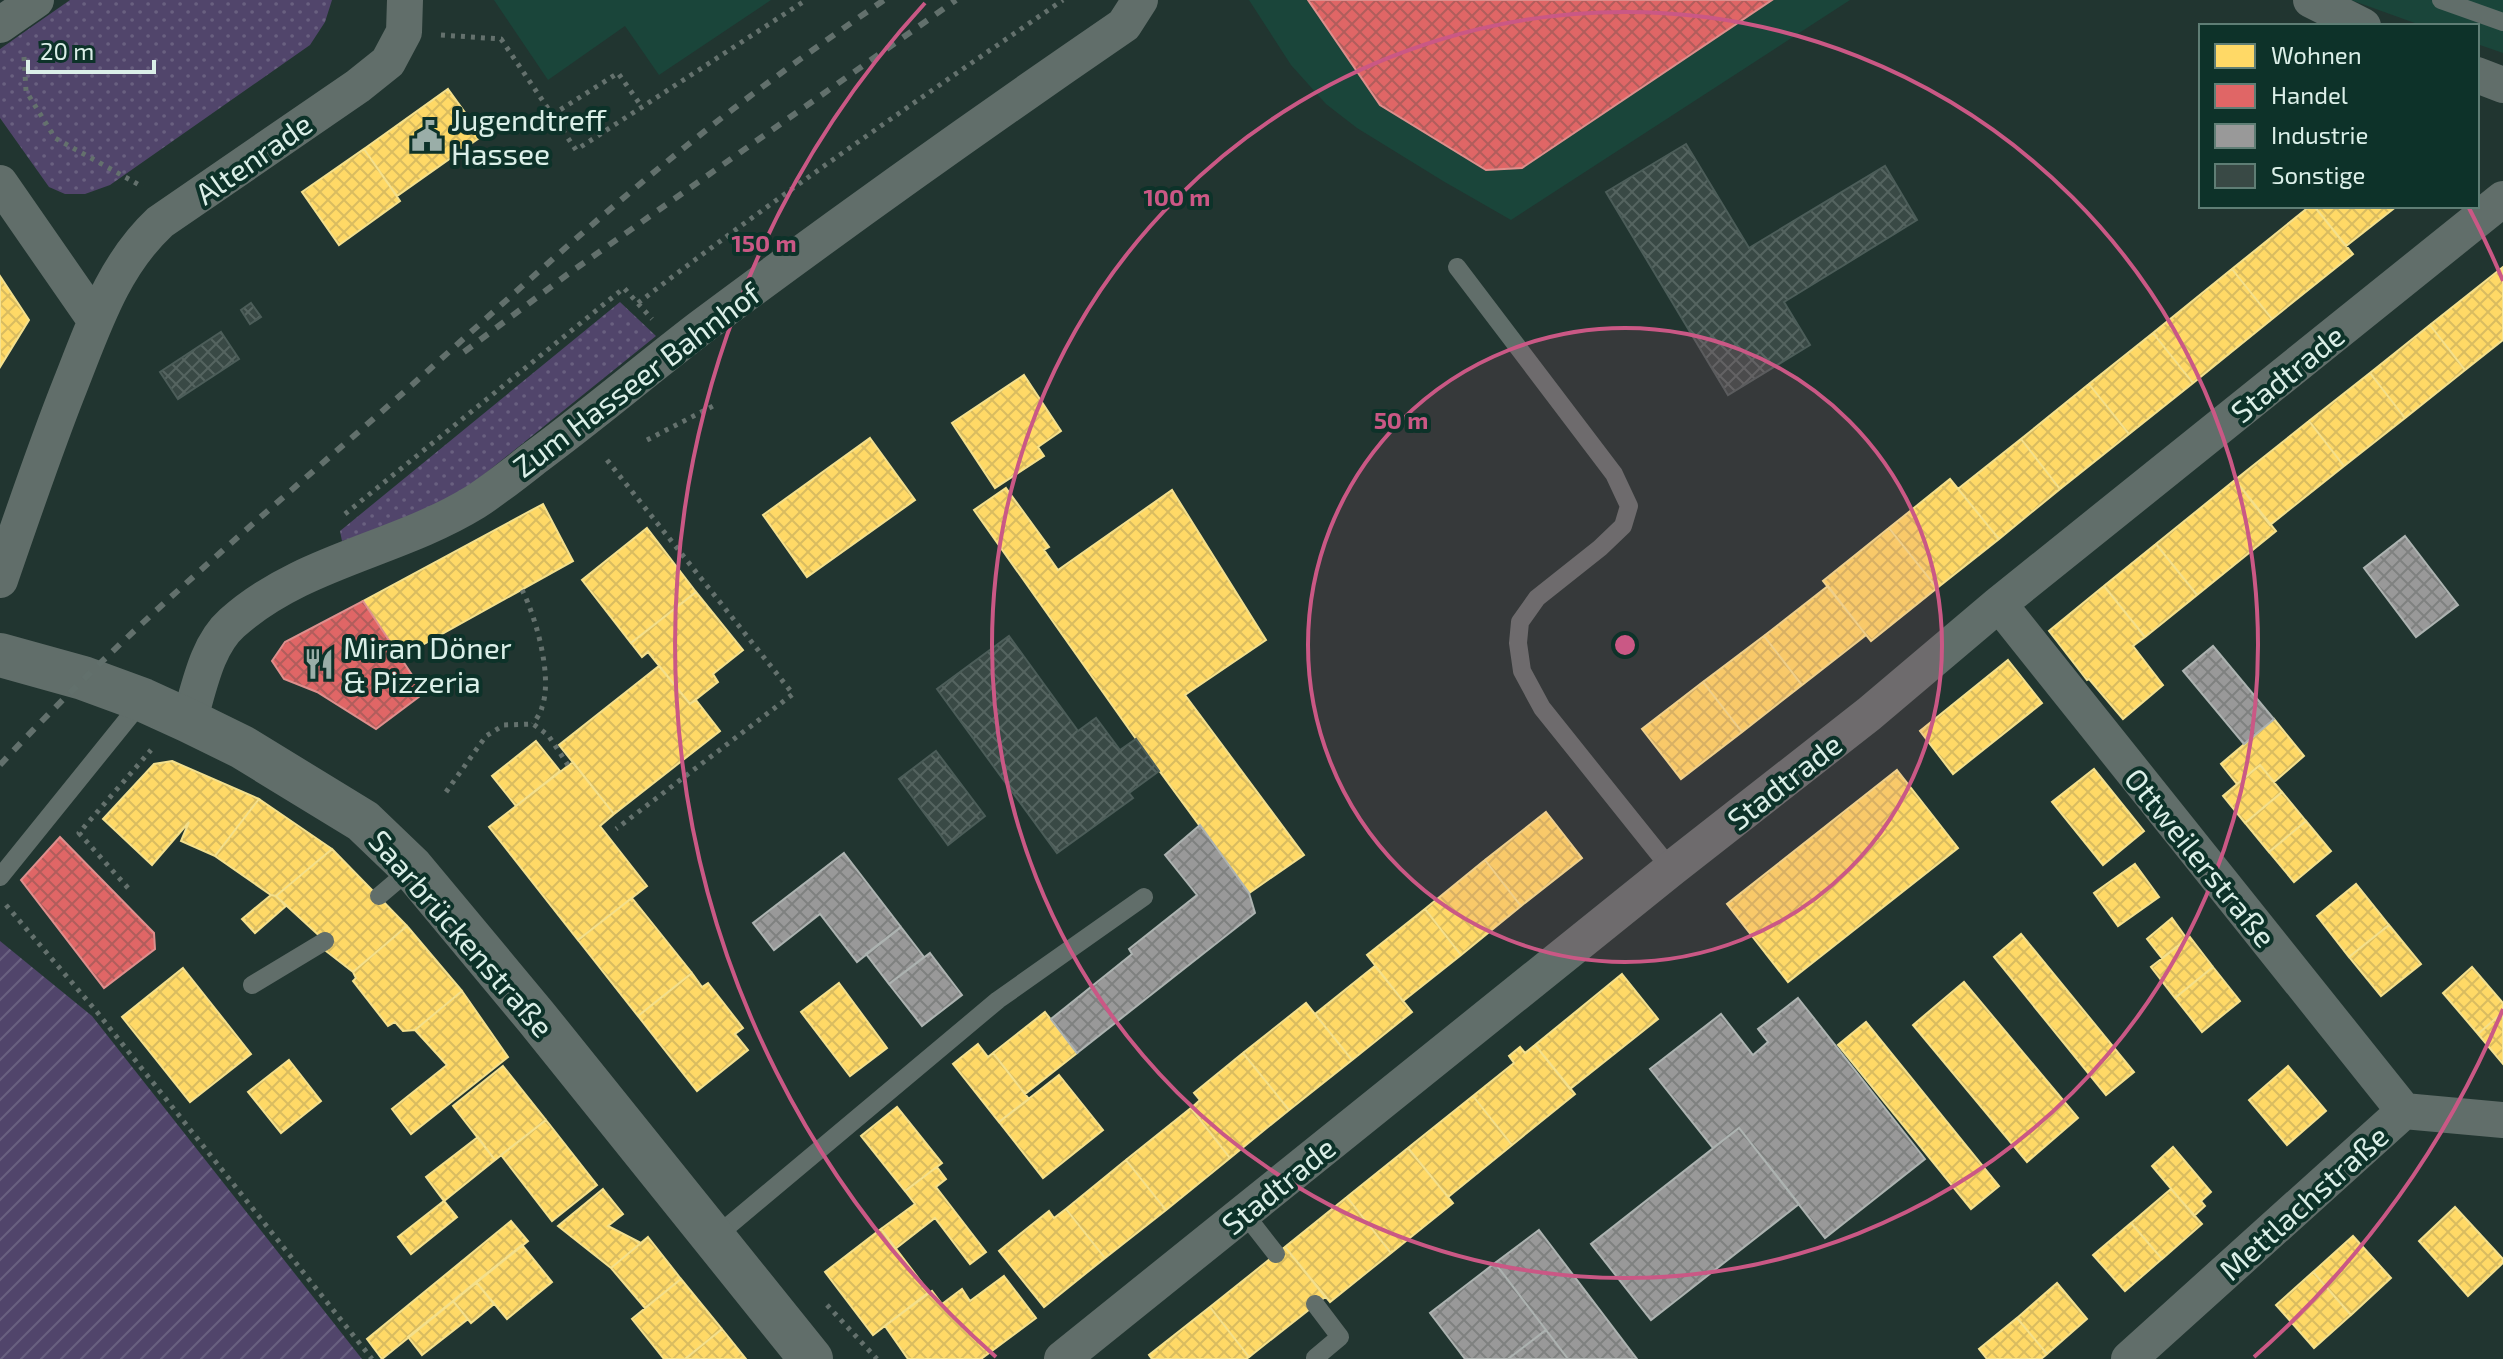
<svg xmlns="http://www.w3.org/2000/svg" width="2503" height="1359" viewBox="0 0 2503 1359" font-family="'Exo 2',sans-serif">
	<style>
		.built { fill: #1a453a }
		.grass { fill: url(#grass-dots) }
		.garden { fill: url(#garden-furrows) }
		.homes { fill: url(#homes-cross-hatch); stroke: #f4e08d; stroke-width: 2 }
		.shops { fill: url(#shops-cross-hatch); stroke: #de8f8d; stroke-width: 2 }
		.industry { fill: url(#industry-cross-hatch); stroke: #adb3b1; stroke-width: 2 }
		.building { fill: url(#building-cross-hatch); stroke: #4c5d59; stroke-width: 2 }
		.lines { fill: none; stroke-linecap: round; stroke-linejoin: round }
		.path { stroke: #64716d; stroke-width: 5; stroke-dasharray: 4 6; stroke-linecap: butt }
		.service { stroke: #616e6a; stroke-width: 18 }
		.minor { stroke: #616e6a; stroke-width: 36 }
		.tertiary { stroke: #616e6a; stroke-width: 44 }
		.rail { stroke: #62706c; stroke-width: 6; stroke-dasharray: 10 10; stroke-linecap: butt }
		.ring { fill: none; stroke: #ca5885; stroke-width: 4 }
		.labels { text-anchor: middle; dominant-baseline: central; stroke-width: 8; stroke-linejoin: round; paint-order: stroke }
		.poi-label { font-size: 30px; fill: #dbefe8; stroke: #0d3229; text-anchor: start }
		.street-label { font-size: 30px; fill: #dbefe8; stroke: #0d3229 }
		.centre { fill: #ca5885; stroke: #0d3229; stroke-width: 4 }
		.ring-label { font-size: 24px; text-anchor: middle; font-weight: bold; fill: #ca5885; stroke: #0d3229; stroke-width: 8; stroke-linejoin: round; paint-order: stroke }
	</style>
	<defs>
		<pattern id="grass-dots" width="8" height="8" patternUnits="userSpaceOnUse" patternTransform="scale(2)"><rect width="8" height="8" fill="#51456b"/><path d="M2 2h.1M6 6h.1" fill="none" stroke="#696080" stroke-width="1.8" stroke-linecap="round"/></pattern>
		<pattern id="garden-furrows" width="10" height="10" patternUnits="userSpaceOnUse" patternTransform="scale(2)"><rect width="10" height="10" fill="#51456b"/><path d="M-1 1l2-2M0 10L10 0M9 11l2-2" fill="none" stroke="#696080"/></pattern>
		<pattern id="homes-cross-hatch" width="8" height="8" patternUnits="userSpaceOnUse" patternTransform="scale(2)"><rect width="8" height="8" fill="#ffd966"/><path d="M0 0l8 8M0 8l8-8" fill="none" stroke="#d9bc60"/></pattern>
		<pattern id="shops-cross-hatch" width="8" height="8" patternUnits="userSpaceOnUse" patternTransform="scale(2)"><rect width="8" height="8" fill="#e06666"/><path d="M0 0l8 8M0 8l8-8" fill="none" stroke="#b15d5c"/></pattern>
		<pattern id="industry-cross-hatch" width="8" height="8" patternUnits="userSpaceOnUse" patternTransform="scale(2)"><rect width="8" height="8" fill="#999"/><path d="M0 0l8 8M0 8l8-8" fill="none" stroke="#7f8180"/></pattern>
		<pattern id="building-cross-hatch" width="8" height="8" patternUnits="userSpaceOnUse" patternTransform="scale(2)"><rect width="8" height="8" fill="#394945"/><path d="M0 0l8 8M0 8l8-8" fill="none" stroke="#556460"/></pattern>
	</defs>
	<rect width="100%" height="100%" fill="#213530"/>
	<path class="built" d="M494,0h277l-112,75 -34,-49 -77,54z
		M1249,0h601l-339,220 -68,-39 -86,-53 -31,-24 -35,-39z
		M2351,0h152v53l-26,-9v-18h-54z"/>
	<path class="grass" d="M70,0h262l-7,22 -15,23 -200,140 -25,9h-20l-16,-7 -49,-69v-69z
		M620,302l36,34 -195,157 -60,29 -59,19 -2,-10z"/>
	<path class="garden" d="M0,941l92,75 270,343h-362z"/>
	<path class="homes" d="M448,89l34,47 -85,60 -33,-47z
		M364,149l36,52 -61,44 -37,-53z
		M2310,206h4l39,48 -81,65 -40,-50z
		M2314,206h83l-51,40z
		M2503,267v73l-38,30 -35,-45z
		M2232,269l40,50 -79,64 -40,-50z
		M0,276l29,44 -29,47z
		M2430,325l35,45 -60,48 -35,-45z
		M2153,333l40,50 -64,51 -40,-50z
		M2370,373l35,45 -61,48 -35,-45z
		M1024,375l37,56 -23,16 6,9 -49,32 -43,-65z
		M2089,384l40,50 -69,55 -39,-50z
		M2309,421l35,45 -74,59 -35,-45z
		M870,438l45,62 -108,77 -44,-62z
		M2021,439l39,50 -61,50 -41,-50z
		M1950,479l49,60 -62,49 -48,-60z
		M2235,480l41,51 -79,64 -41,-51z
		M1006,488l43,59 -5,3 14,20 114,-80 94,150 -81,55 119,160 -55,38 -113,-154 -162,-229z
		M543,504l30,57 -174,97 -36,-57z
		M647,528l49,64 -65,51 -49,-63z
		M1889,528l48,60 -66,53 -48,-60z
		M2156,544l41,51 -52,42 -41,-51z
		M1828,586l38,49 -64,50 -38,-49z
		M2104,586l41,51 -12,9 30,39 -40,34 -34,-40 -2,1 -38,-49z
		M696,592l47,58 -30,24 5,8 -28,22 -42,-52 -6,5 -11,-14z
		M1764,636l38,49 -60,47 -39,-50z
		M2008,660l34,43 -89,71 -33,-43z
		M659,666l31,38 6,-4 24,31 -106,83 -55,-69z
		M1703,682l39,50 -61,47 -39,-50z
		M2274,719l30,37 -30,26 -14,-17 -23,19 -16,-20z
		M536,741l24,30 -44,35 -24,-30z
		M172,761l87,38 -44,57 -34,-15 8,-19 -37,43 -49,-46 51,-55z
		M573,762l41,52 -14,12 47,60 -69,54 -89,-113z
		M2260,765l22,27 -37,31 -22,-27z
		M2094,769l50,62 -41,34 -51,-63z
		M1897,770l61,78 -170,134 -61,-78z
		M2282,792l24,29 -37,31 -24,-29z
		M259,799l73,50 -56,47 -5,-1 -56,-39z
		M1546,812l36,46 -61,48 -36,-46z
		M2306,821l25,30 -37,31 -25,-30z
		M332,849l75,77 -54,46 -27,-21 -1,-10 -49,-45z
		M1485,860l36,46 -60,49 -36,-46z
		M2135,864l24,33 -41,29 -24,-33z
		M2356,884l33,41 -40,32 -32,-41z
		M271,895l5,1 10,10 -31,27 -13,-14z
		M632,898l60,75 -54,43 -60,-76z
		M1425,909l36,46 -58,46 -36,-46z
		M2172,918l15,21 -25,19 -15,-19z
		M2389,925l32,39 -40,32 -32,-39z
		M407,926l55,65 -47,39 -12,1 -8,-9 -7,4 -35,-45 3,-3 -3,-6z
		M2021,934l113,138 -28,23 -112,-138z
		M2190,937l23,30 -38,31 -24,-31z
		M1375,966l37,46 -60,48 -37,-46z
		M2213,967l27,34 -38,31 -27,-34z
		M2472,967l31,36v9l-25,22 -35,-41z
		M183,968l68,86 -61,48 -68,-85z
		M692,973l10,14 6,-4 35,45 -8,6 13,16 -51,41 -59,-75z
		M1622,974l36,45 -88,70 -35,-44z
		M1964,982l114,136 -51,44 -114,-137z
		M839,983l48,65 -37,28 -49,-64z
		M462,991l46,66 -97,77 -19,-25 55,-44 -32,-35z
		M1306,1003l46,57 -63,50 -46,-57z
		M1045,1012l32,41 -52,41 -32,-41z
		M2503,1012v52l-25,-30z
		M1866,1022l133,164 -28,23 -133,-164z
		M978,1044l10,13 5,-4 36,46 -30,23 -46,-58z
		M1535,1045l40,49 -63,51 -39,-49 41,-33 -5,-7 11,-9 5,6z
		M1243,1053l46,57 -59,48 -39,-50 9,-8 -6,-7z
		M289,1060l32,41 -40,32 -33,-41z
		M503,1066l43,54 -51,40 -42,-54z
		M2288,1066l38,45 -39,34 -38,-45z
		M1059,1075l44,55 -60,48 -44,-56z
		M1473,1096l39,49 -64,52 -40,-49z
		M897,1107l45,56 -37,28 -44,-55z
		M1191,1108l39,50 -64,52 -40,-50z
		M546,1120l51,65 -45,36 -51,-66z
		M478,1137l17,23 -51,41 -18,-24z
		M2173,1147l38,45 -10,9 4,5 -11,10 -42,-50z
		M1408,1148l45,55 -62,50 -44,-56z
		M1126,1160l40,50 -61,48 -39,-49z
		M937,1167l9,12 -10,8 50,65 -16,12 -35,-46 -40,31 -14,-20 34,-25 -10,-13z
		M603,1189l20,25 -15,12 33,17 -30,25 -53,-42z
		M2171,1189l31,35 -40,35 -31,-36z
		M1347,1197l44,56 -61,49 -45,-55z
		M444,1201l13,16 -46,37 -13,-17z
		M2455,1207l48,52v4l-35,33 -49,-55z
		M1066,1209l39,49 -61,49 -45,-56 50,-40 5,7z
		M511,1221l17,20 -146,118 -15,-20z
		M2131,1223l31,36 -37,32 -32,-36z
		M881,1229l48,63 -56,43 -48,-63z
		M2353,1236l38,42 -40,37 -38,-43z
		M648,1237l33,42 -36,29 -34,-40z
		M522,1245l30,37 -45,37 -31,-37z
		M1285,1247l40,50 -76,60 -39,-50z
		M2313,1272l38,43 -37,33 -38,-43z
		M1004,1276l32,42 -55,41h-73l-23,-33 47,-35 10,13 20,-15 8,12z
		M681,1279l41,50 -37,30h-21l-32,-40z
		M476,1282l18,22 -23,19 -18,-22z
		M2057,1283l30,36 -40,35 -30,-36z
		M453,1301l15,18 -46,36 -14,-18z
		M1210,1307l39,50 -3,2h-94l-3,-4z
		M2017,1318l30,36 -6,5h-54l-8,-10z
		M722,1329l24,30h-61z"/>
	<path class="shops" d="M1308,0h464l-250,168 -36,2 -106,-65z
		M363,601l61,92 -48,36 -59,-37 -33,-13 -12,-18 13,-19z
		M60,837l94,96 1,16 -51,39 -83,-108z"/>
	<path class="industry" d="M2405,536l53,69 -42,32 -52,-69z
		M2213,646l61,73 -30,25 -61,-73z
		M1200,825l49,68 6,20 -178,140 -26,-34 81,-65 -3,-5 68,-54 -32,-40z
		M844,853l57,74 -44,35 -37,-48 -46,36 -21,-27z
		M901,927l23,30 -35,27 -23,-30z
		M930,953l32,42 -40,31 -33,-42z
		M1798,998l127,161 -100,79 -86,-110 -26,20 -63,-79 71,-55 32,41 15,-13 -10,-13z
		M1739,1128l60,76 -148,116 -60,-76z
		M1539,1230l98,129h-69l-73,-96z
		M1495,1263l51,67 -38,29h-43l-35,-46z
		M1546,1330l22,29h-60z"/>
	<path class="building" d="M1686,144l63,104 136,-82 32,54 -133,82 26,43 -82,50 -122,-203z
		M251,303l10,14 -11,7 -9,-14z
		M221,332l18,27 -61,40 -18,-27z
		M1009,636l69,95 18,-13 24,32 16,-11 23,32 -30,22 4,5 -76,55 -120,-164z
		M936,751l49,65 -37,29 -49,-66z"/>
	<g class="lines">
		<path class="path" d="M441,35l60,4 75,111 230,-150
			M24,57l2,34 29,47 88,49
			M552,115l66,-42 24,34
			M638,303c138,-106 281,-204 425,-303
			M647,440l66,-34
			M607,460l186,234 -177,135
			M345,514l279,-226 28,31
			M522,590c14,27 31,87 20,117 -1,6 -6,12 -9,17
			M446,792l40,-56 18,-11 29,-1 15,11 20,30
			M128,888l-49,-55 72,-83
			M6,905l91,107 275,347
			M827,1305l50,54"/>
		<path class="service" d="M2441,0l62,22
			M1457,267l157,207 15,32 -6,20 -23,22 -63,50 -17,24 -2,21 4,28 20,37 129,161
			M0,877l143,-177
			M379,896l33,-28
			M252,985l73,-44
			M1244,1213l32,41
			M714,1238l284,-238 146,-103
			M1315,1304l25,33 -25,21"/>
		<path class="minor" d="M2311,0l52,26
			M0,25l36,-25
			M2477,75l26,10
			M0,183l95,137
			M0,580c23,-66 45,-132 71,-197 23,-58 42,-117 89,-161l198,-136 30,-24 16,-30 1,-32
			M1999,604l405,507
			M189,721c10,-32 17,-75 43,-98 69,-62 165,-73 243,-121 20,-13 39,-28 58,-43 57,-42 111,-88 167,-131 139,-104 281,-205 424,-303l16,-25
			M1062,1359l609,-490 198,-155 130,-110 504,-405
			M2129,1359l275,-248 99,9"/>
		<path class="tertiary" d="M0,655l83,23 60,22 46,21 53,26 121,74 49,47 124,149 275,342"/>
		<path class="rail" d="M464,352l104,-78 388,-274
			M0,765c125,-135 265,-251 403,-372 93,-83 185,-168 282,-246 64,-52 131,-100 199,-147"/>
	</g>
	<circle cx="1625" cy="645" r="317" fill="#ca5885" fill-opacity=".12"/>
	<g class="ring">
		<circle cx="1625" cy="645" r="317"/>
		<circle cx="1625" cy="645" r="633"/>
		<path d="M2503 1009A950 950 0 0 1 2254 1357M996 1357A950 950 0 0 1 925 3M2468 206A950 950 0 0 1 2503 281"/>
	</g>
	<defs>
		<symbol id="civic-bare" viewBox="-9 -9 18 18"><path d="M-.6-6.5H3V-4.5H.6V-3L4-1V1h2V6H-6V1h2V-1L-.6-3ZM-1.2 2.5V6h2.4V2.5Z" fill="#9aaea8" stroke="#0d3229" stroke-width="2.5" paint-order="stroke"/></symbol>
		<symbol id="restaurant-bare" viewBox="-9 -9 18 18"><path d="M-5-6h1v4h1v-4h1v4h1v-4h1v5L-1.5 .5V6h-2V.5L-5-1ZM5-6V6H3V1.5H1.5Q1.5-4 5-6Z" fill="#9aaea8" stroke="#0d3229" stroke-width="2.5" paint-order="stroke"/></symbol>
	</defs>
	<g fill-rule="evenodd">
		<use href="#civic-bare" x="405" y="114" width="44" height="44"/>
		<use href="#restaurant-bare" x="297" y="642" width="44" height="44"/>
	</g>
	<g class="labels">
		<g class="poi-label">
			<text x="451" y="119">Jugendtreff<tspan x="451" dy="34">Hassee</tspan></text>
			<text x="343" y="647">Miran Döner<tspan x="343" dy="34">&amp; Pizzeria</tspan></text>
		</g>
		<g class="street-label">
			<text transform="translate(253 158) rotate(-35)">Altenrade</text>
			<text transform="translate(2287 373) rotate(-39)">Stadtrade</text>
			<text transform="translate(636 379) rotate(-37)">Zum Hasseer Bahnhof</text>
			<text transform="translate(1784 781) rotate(-38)">Stadtrade</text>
			<text transform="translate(2201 857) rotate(51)">Ottweilerstraße</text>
			<text transform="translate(462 933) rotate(49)">Saarbrückenstraße</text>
			<text transform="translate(1278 1185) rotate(-39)">Stadtrade</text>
			<text transform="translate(2303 1202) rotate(-42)">Mettlachstraße</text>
		</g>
	</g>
	<circle cx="1625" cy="645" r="12" class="centre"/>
	<g class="ring-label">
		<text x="1177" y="206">100 m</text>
		<text x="764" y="252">150 m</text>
		<text x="1401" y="429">50 m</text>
	</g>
	<rect x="2199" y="24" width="280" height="184" fill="#0d3229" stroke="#5f7e75" stroke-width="2"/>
	<rect x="2215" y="44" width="40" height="24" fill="#ffd966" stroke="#5f7e75" stroke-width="2"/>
	<text x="2271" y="64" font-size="24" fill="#dbefe8">Wohnen</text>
	<rect x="2215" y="84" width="40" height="24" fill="#e06666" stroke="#5f7e75" stroke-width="2"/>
	<text x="2271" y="104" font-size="24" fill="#dbefe8">Handel</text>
	<rect x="2215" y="124" width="40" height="24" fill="#999999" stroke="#5f7e75" stroke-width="2"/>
	<text x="2271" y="144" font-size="24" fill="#dbefe8">Industrie</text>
	<rect x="2215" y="164" width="40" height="24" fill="#394945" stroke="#5f7e75" stroke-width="2"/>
	<text x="2271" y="184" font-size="24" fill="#dbefe8">Sonstige</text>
	<path d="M28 60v12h126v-12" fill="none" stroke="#dbefe8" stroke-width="4"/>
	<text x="40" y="60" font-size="24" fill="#dbefe8" stroke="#0d3229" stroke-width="6" paint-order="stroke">20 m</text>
</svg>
